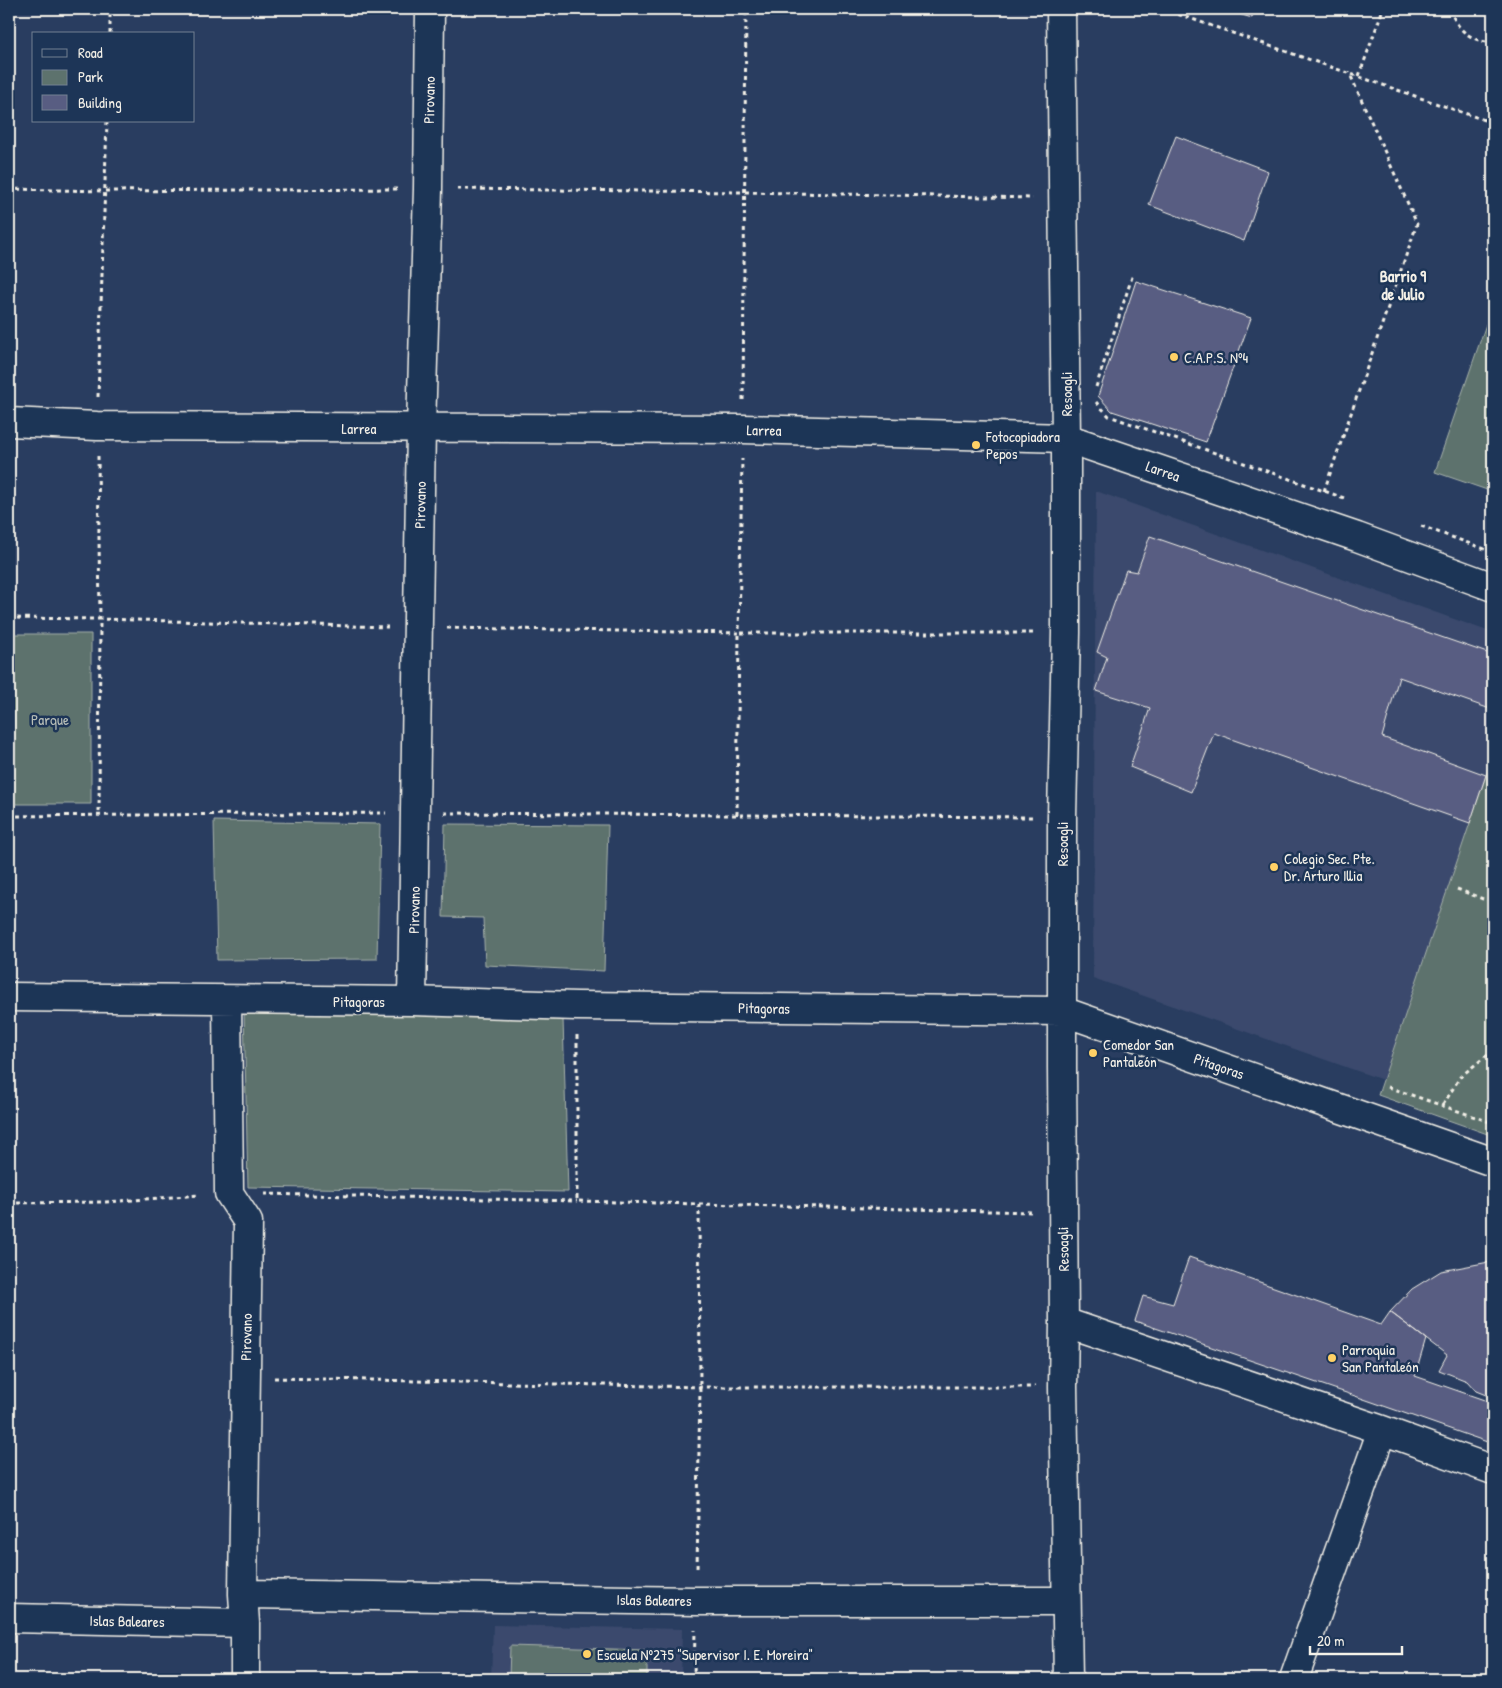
<svg xmlns="http://www.w3.org/2000/svg" width="1502" height="1688" viewBox="0 0 1502 1688" font-family="'Patrick Hand',sans-serif">
	<style>
		.built { fill: #3b4a6d }
		.green { fill: #5d726d; stroke: #a8b2aa }
		.building { fill: #585d82; stroke: #f4f1e8 }
		.lines { fill: none; stroke-linecap: round; stroke-linejoin: round }
		.minor-casing { stroke: #f4f1e8; stroke-width: 31 }
		.path { stroke: #f4f1e8; stroke-width: 3; stroke-dasharray: 4 4; stroke-linecap: butt }
		.minor { stroke: #1d3557; stroke-width: 28 }
		.poi-dot { fill: #ffd166; stroke: #1d3557; stroke-width: 2 }
		.labels { text-anchor: middle; dominant-baseline: central; stroke-width: 5; stroke-linejoin: round; paint-order: stroke }
		.street-label { font-size: 15px; fill: #f4f1e8; stroke: #1d3557 }
		.poi-label { font-size: 15px; fill: #f4f1e8; stroke: #1d3557; text-anchor: start }
		.park-label { font-size: 15px; fill: #b8beb7; stroke: #1d3557 }
		.neighbourhood-label { font-size: 16px; font-weight: bold; fill: #f4f1e8; stroke: #1d3557 }
	</style>
	<rect width="100%" height="100%" fill="#293d60"/>
	<filter id="ink" filterUnits="userSpaceOnUse"><feTurbulence type="fractalNoise" baseFrequency=".02" numOctaves="2"/><feDisplacementMap in="SourceGraphic" scale="10" xChannelSelector="R" yChannelSelector="G"/><feConvolveMatrix kernelMatrix="1 2 1 2 8 2 1 2 1" color-interpolation-filters="sRGB"/></filter>
	<g filter="url(#ink)">
		<path class="built" d="M1096,491l397,142v123l-110,324 -290,-102z
			M493,1625l189,4 -1,50h-190z"/>
		<path class="green" d="M1493,304v188l-58,-20z
			M9,634h82v170h-82z
			M1493,755v381l-115,-41z
			M214,821l166,3 -3,135 -160,1z
			M445,824l163,1 -4,146 -119,-6 -2,-47 -40,-1z
			M244,1008l319,11 5,173 -320,-5z
			M510,1646l137,4v29h-138z"/>
		<path class="building" d="M1222,9h33l-3,9z
			M1176,136l92,35 -24,70 -95,-36z
			M1136,281l115,37 -45,124 -94,-31 -14,-15z
			M1150,536l343,119v55l-94,-33 -17,60 104,38 -16,48 -256,-90 -23,59 -61,-25 20,-59 -54,-17 11,-34 -10,-5 29,-82 11,2z
			M1189,1257l192,68 9,-13 36,27 -11,37 78,27v41l-138,-48 -220,-75 8,-25 30,8z
			M1489,1262l4,1v130l-7,2 -10,-4 -9,-10 -28,-11 8,-15 -57,-43 22,-23 29,-18z"/>
		<g class="lines">
			<defs>
				<path id="minor" d="M1061,9l5,429v195l-4,184v250l2,255 -1,65 5,292
					M9,422l88,4 646,3 323,9 291,99 136,50
					M9,997l403,4 165,5 485,5 431,151
					M227,1000l2,193 19,29 -5,372 2,29v56
					M412,1001l9,-573 7,-239 2,-180
					M1064,1322l318,108 111,40
					M243,1594l453,7h370
					M9,1618l236,5
					M1294,1679l88,-249"/>
			</defs>
			<use href="#minor" class="minor-casing"/>
			<path class="path" d="M1163,9l330,114
				M1450,9c8,22 19,31 43,34
				M110,34v-25
				M1359,76l24,-67
				M9,189l95,2 294,-2
				M457,189l287,3 289,6
				M1096,387l37,-113
				M98,397l9,-276
				M743,400l3,-391
				M1096,402l13,14 238,83
				M98,456l2,163 -1,197
				M1324,491l93,-267 -68,-152
				M1421,526l72,26
				M9,618l91,1 288,8
				M447,628l292,5 3,-174
				M1491,802l2,1
				M444,813l589,4
				M737,815l2,-182h297
				M9,816l377,-3
				M1457,889l26,10 10,2
				M577,1035v166l122,3 1,183 -3,184
				M1388,1087l105,36
				M1443,1105l17,-28 26,-21 7,-4
				M264,1194l313,7
				M9,1203l97,-1 94,-7
				M699,1204l334,8
				M274,1378l426,9h335
				M694,1679l1,-49"/>
			<use href="#minor" class="minor"/>
		</g>
	</g>
	<g class="poi-dot">
		<circle cx="1174" cy="357" r="5"/>
		<circle cx="976" cy="445" r="5"/>
		<circle cx="1274" cy="867" r="5"/>
		<circle cx="1093" cy="1053" r="5"/>
		<circle cx="1332" cy="1358" r="5"/>
		<circle cx="587" cy="1654" r="5"/>
	</g>
	<g class="labels">
		<g class="street-label">
			<text transform="translate(429 100) rotate(-89)">Pirovano</text>
			<text transform="translate(1066 394) rotate(-90)">Resoagli</text>
			<text x="359" y="428">Larrea</text>
			<text transform="translate(764 430) rotate(1)">Larrea</text>
			<text transform="translate(1163 471) rotate(19)">Larrea</text>
			<text transform="translate(420 505) rotate(-89)">Pirovano</text>
			<text transform="translate(1062 844) rotate(-90)">Resoagli</text>
			<text transform="translate(414 910) rotate(-89)">Pirovano</text>
			<text x="359" y="1001">Pitagoras</text>
			<text transform="translate(764 1008) rotate(1)">Pitagoras</text>
			<text transform="translate(1219 1066) rotate(19)">Pitagoras</text>
			<text transform="translate(1063 1249) rotate(-91)">Resoagli</text>
			<text transform="translate(246 1337) rotate(-89)">Pirovano</text>
			<text transform="translate(654 1600) rotate(1)">Islas Baleares</text>
			<text transform="translate(127 1621) rotate(1)">Islas Baleares</text>
		</g>
		<g class="poi-label">
			<text x="1184" y="357">C.A.P.S. Nº4</text>
			<text x="986" y="436">Fotocopiadora<tspan x="986" dy="17">Pepos</tspan></text>
			<text x="1284" y="858">Colegio Sec. Pte.<tspan x="1284" dy="17">Dr. Arturo Illia</tspan></text>
			<text x="1103" y="1044">Comedor San<tspan x="1103" dy="17">Pantaleón</tspan></text>
			<text x="1342" y="1349">Parroquia<tspan x="1342" dy="17">San Pantaleón</tspan></text>
			<text x="597" y="1654">Escuela Nº275 "Supervisor I. E. Moreira"</text>
		</g>
		<g class="park-label">
			<text x="50" y="719">Parque</text>
		</g>
		<g class="neighbourhood-label">
			<text x="1403" y="276">Barrio 9<tspan x="1403" dy="18">de Julio</tspan></text>
		</g>
	</g>
	<rect width="1502" height="1688" fill="none" stroke="#1d3557" stroke-width="30"/>
	<rect x="15" y="15" width="1472" height="1658" fill="none" stroke="#f4f1e8" stroke-width="2" filter="url(#ink)"/>
	<rect x="32" y="32" width="162" height="90" fill="#1d3557" stroke="#738091"/>
	<rect x="42" y="49" width="25" height="8" fill="#1d3557" stroke="#738091"/>
	<text x="78" y="58" font-size="15" fill="#f4f1e8">Road</text>
	<rect x="42" y="70" width="25" height="15" fill="#5d726d" stroke="#738091"/>
	<text x="78" y="82" font-size="15" fill="#f4f1e8">Park</text>
	<rect x="42" y="95" width="25" height="15" fill="#585d82" stroke="#738091"/>
	<text x="78" y="108" font-size="15" fill="#f4f1e8">Building</text>
	<path d="M1310 1646v8h92v-8" fill="none" stroke="#f4f1e8" stroke-width="2.5"/>
	<text x="1317" y="1646" font-size="15" fill="#f4f1e8" stroke="#1d3557" stroke-width="4" paint-order="stroke">20 m</text>
</svg>
